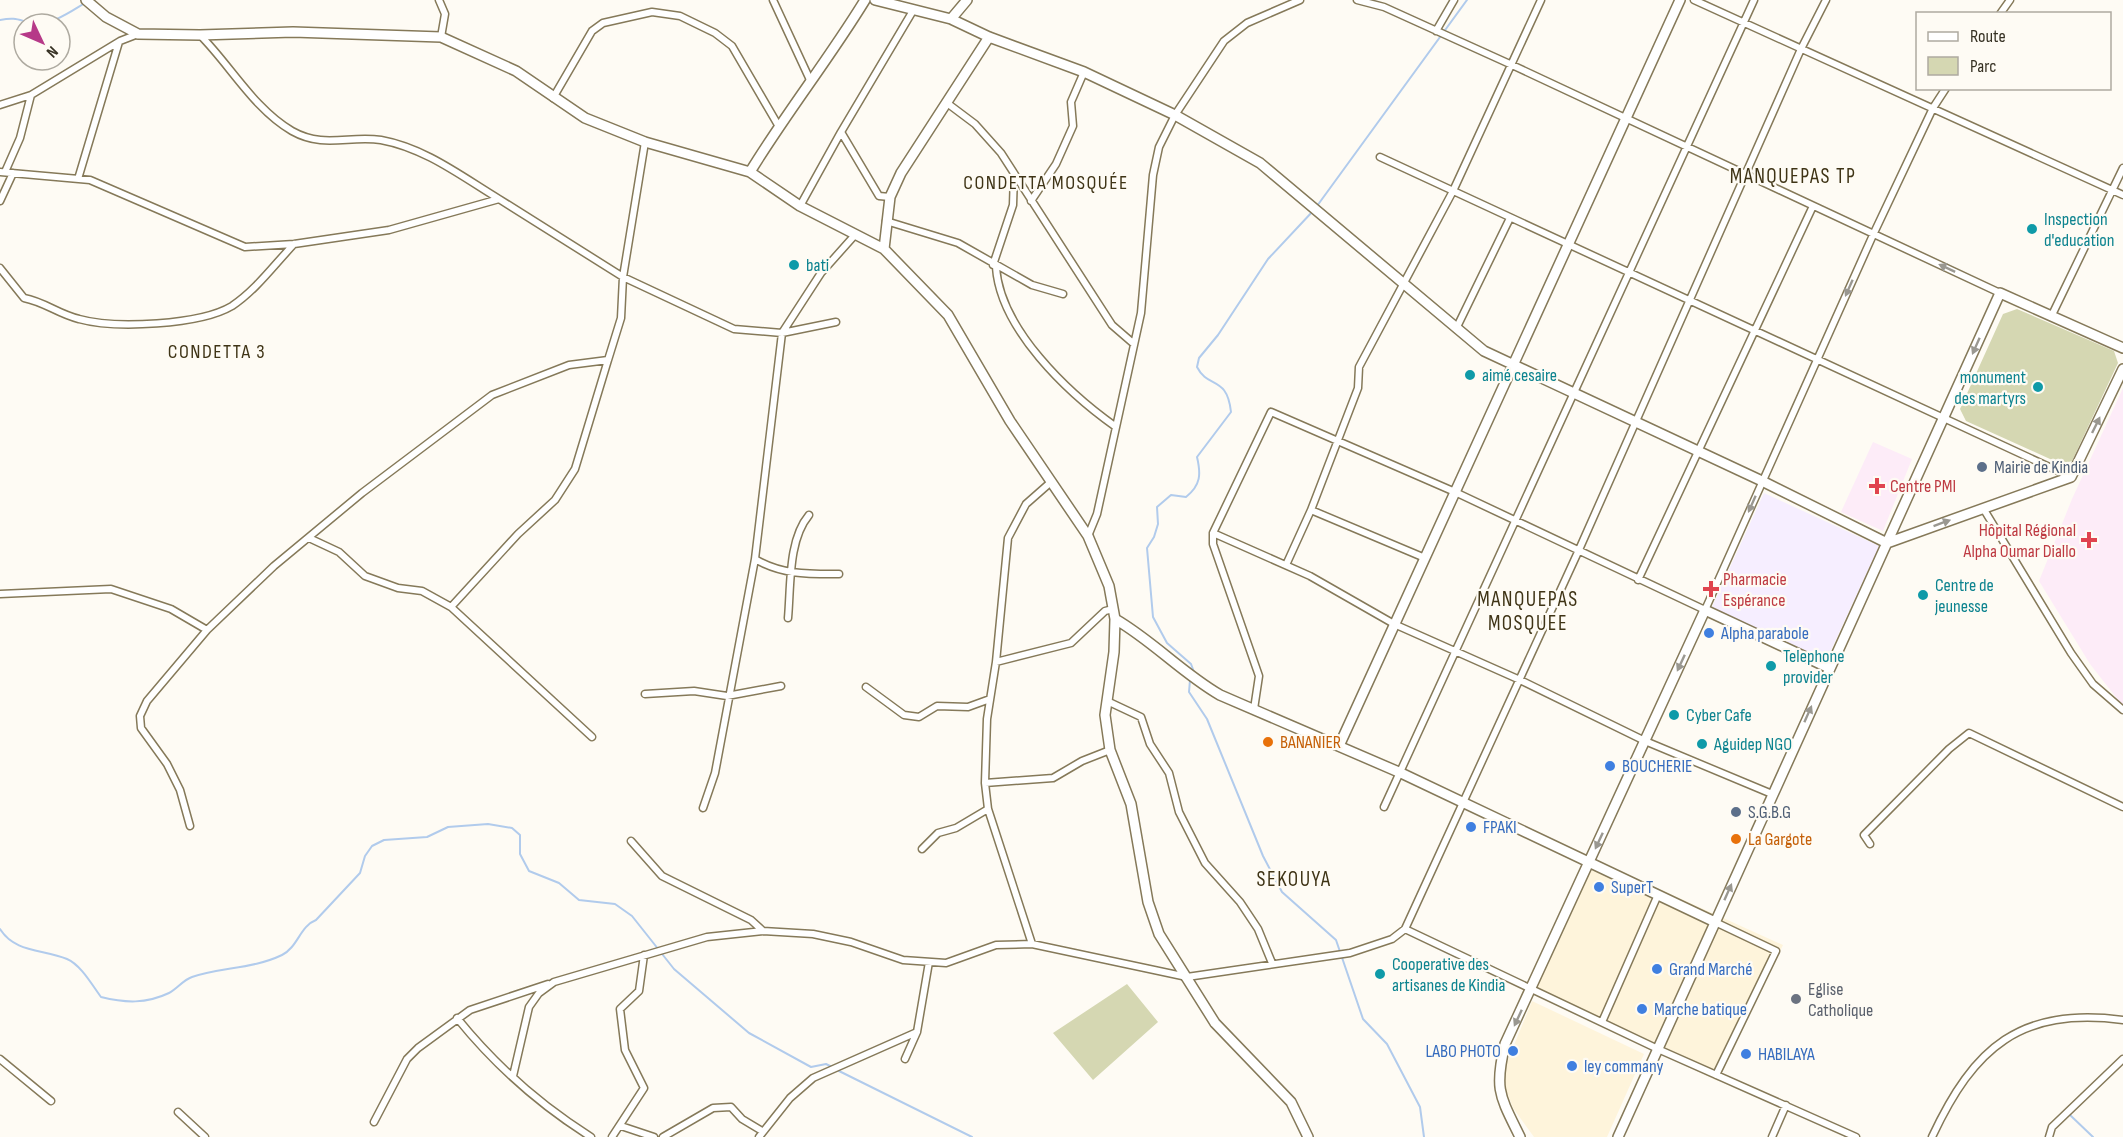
<svg xmlns="http://www.w3.org/2000/svg" width="2123" height="1137" viewBox="0 0 2123 1137" font-family="'Sofia Sans Condensed',sans-serif">
	<style>
		.built { fill: #fef4db }
		.education { fill: #f6eeff }
		.medical { fill: #fdecf8 }
		.green { fill: #d5d7b2 }
		.lines { fill: none; stroke-linecap: round; stroke-linejoin: round }
		.stream { stroke: #b1cbec; stroke-width: 2 }
		.street-casing { stroke: #857959; stroke-width: 9 }
		.secondary-casing { stroke: #857959; stroke-width: 12 }
		.street { stroke: #fff; stroke-width: 6 }
		.secondary { stroke: #fff; stroke-width: 9 }
		.oneway { fill: #9a9891 }
		.culture-dot { fill: #0f9aa8; stroke: #fefbf4; stroke-width: 2 }
		.service-dot { fill: #5c6f8a; stroke: #fefbf4; stroke-width: 2 }
		.health-dot { fill: #e0444e; stroke: #fefbf4; stroke-width: 2 }
		.shop-dot { fill: #3f7fe0; stroke: #fefbf4; stroke-width: 2 }
		.food-dot { fill: #e8710a; stroke: #fefbf4; stroke-width: 2 }
		.worship-dot { fill: #6b7280; stroke: #fefbf4; stroke-width: 2 }
		.labels { text-anchor: middle; dominant-baseline: central; stroke-width: 4.5; stroke-linejoin: round; paint-order: stroke }
		.culture-label { font-size: 18px; fill: #0d838f; stroke: #fefbf4; text-anchor: start }
		.service-label { font-size: 18px; fill: #4e5e75; stroke: #fefbf4; text-anchor: start }
		.health-label { font-size: 18px; fill: #be3a42; stroke: #fefbf4; text-anchor: start }
		.shop-label { font-size: 18px; fill: #366cbe; stroke: #fefbf4; text-anchor: start }
		.food-label { font-size: 18px; fill: #c56008; stroke: #fefbf4; text-anchor: start }
		.worship-label { font-size: 18px; fill: #5b616d; stroke: #fefbf4; text-anchor: start }
		.neighbourhood-label { font-size: 20px; letter-spacing: 1.5px; fill: #3f3416; stroke: #fefbf4 }
		.quarter-label { font-size: 21px; letter-spacing: 1.5px; fill: #3f3416; stroke: #fefbf4 }
	</style>
	<rect width="100%" height="100%" fill="#fefbf4"/>
	<path class="built" d="M1591,858l192,87 -65,136 -185,-88z
		M1532,1001l112,53 -37,83h-73l-21,-29 -12,-31z"/>
	<path class="education" d="M1764,493l115,53 -53,115 -115,-52z"/>
	<path class="medical" d="M2123,388v315l-1,2 -32,-41 -51,-83 33,-82z
		M1873,442l39,17 -29,72 -42,-19z"/>
	<path class="green" d="M2017,309l97,42 4,12 -46,98 -11,3 -95,-43 -6,-12 43,-95z
		M1127,984l31,38 -65,58 -40,-47z"/>
	<g class="lines">
		<path class="stream" d="M0,20c16,-3 18,0 32,3 19,3 38,-11 53,-20
			M1317,206l150,-206
			M1194,672l-3,-8 -24,-21 -14,-26 -6,-69 7,-11 4,-13 -1,-17 14,-12 15,2c15,-12 15,-23 11,-40l34,-45c-4,-37 -23,-23 -34,-45l2,-9 19,-23 50,-76 45,-48
			M1190,680l-1,12 18,27 56,137 19,36 54,48 27,79 24,25 33,63 4,30
			M0,929c15,24 43,20 67,30 14,6 25,26 34,38 24,6 45,7 68,-4 8,-4 14,-13 23,-16 29,-10 61,-8 90,-22 16,-8 18,-29 34,-35l44,-47 5,-17 7,-10 12,-6 43,-3 21,-10 40,-3 24,4 8,7v19l9,17 30,12 20,17 36,4 17,12 42,53 75,64 62,34 15,-3 6,3
			M837,1070l135,67
			M2070,1115l23,22"/>
		<defs>
			<path id="street" d="M439,0l6,14 -4,23
				M773,0l38,82
				M1357,0l27,7 128,58 488,228
				M1694,0l429,195
				M2000,14l10,-14
				M1436,31l18,-31
				M200,35c30,30 54,74 92,96 32,18 57,4 89,9 44,8 80,36 118,59
				M553,98l39,-67 11,-8 49,-11 28,4 35,17 17,13 46,79
				M947,103l28,21 26,29 111,172 22,19
				M0,105l31,-10
				M1380,157l691,320
				M0,172l90,8 155,67 49,-3 95,-14 110,-31 124,78 111,52 48,4 54,-11
				M5,172l15,-34 11,-43 89,-54 18,-7
				M78,179l41,-137
				M890,197l-11,-1 -38,-64 73,-123
				M0,201l13,-28
				M1031,201l25,-37 17,-38 -2,-24 13,-30
				M800,206l41,-74
				M886,221l72,22 74,42 31,9
				M993,265l20,-60 1,-31
				M996,267c4,62 72,126 120,160
				M0,268l24,30c21,4 34,16 55,21 36,10 121,6 153,-13 24,-16 42,-41 62,-62
				M2051,317l72,-149
				M1456,329l54,-111
				M1983,508l88,145 22,31 30,26
				M1213,533l97,43 84,48 126,56 125,61 127,53
				M1088,536l9,-22 44,-201 12,-138 6,-28 16,-32 49,-74 23,-18 53,-23
				M309,538l30,14 26,24 33,12 24,3 29,16 141,130
				M1425,558l-114,-48 47,-122 1,-21 94,-176 88,-191
				M755,559c27,16 54,15 84,15
				M1286,565l25,-55
				M1638,580l175,-374
				M0,594l111,-5 60,20 36,21
				M451,607l67,-73 37,-34 20,-31 33,-109
				M788,618c3,-33 0,-78 21,-103
				M996,662l75,-19 34,-32 8,-2
				M866,687l38,28 15,2 18,-11 31,1 22,-8
				M645,694l49,-3 33,5 54,-10
				M1107,701l34,16 9,27 19,29 10,39 26,51 35,39 18,27 14,34
				M1254,709l5,-33 -46,-132v-11l58,-121 184,80 250,118 168,-375 60,-127 13,-20
				M985,783l68,-5 29,-17 28,-11
				M1384,807l370,-807
				M703,808l12,-35 40,-214 27,-226 39,-60 33,-37
				M190,826l-10,-36 -13,-26 -26,-36 -1,-12 7,-15 60,-71 67,-64 88,-73 130,-98 77,-30 39,-5 13,-42 2,-41 22,-135
				M631,841l31,35 89,44 12,11
				M1870,844l-6,-9 85,-86 20,-16 154,74
				M922,849l16,-16 18,-5 32,-19
				M1715,922l61,29 -60,124
				M1405,929l255,121 196,87
				M1032,944l-44,-135 -3,-26 2,-64 9,-57 12,-124 18,-34 25,-22
				M457,1018c38,47 83,87 134,119
				M1602,1022l55,-125
				M0,1059l51,42
				M905,1059l12,-27 12,-70
				M513,1076l16,-69 10,-14 15,-11 153,-45 56,-6 50,3 38,8 52,18 43,3 50,-18 36,-1 155,33 163,-24 42,-14 13,-10 173,-377 223,-503 25,-49
				M178,1112l27,25
				M374,1122l33,-63 11,-11 52,-38 78,-26
				M621,1126l33,11
				M612,1137l32,-49 -19,-38 -5,-41 19,-18 5,-36
				M663,1137l50,-29 18,-1 11,12 20,12
				M759,1137l31,-39 23,-20 104,-46
				M1772,1137l14,-32
				M1932,1137c42,-90 88,-130 191,-117
				M2049,1137l3,-10 71,-68"/>
			<path id="secondary" d="M86,0l20,17 32,17 62,1 93,-3 148,5 75,34 69,47 60,24 105,30 50,34 84,43
				M875,0l76,19 38,18 95,35 91,43 85,48 224,188 278,130 125,62 184,-66 52,-108
				M951,19l16,-19
				M989,37l-88,136 -11,24 -6,52 64,66 62,106 78,115 21,50 6,33 -1,33 -9,63 5,35 21,54 17,98 11,32 56,89 76,79 17,35
				M750,172c36,-59 79,-113 115,-172
				M1115,619c38,22 67,54 105,76l181,78 314,149
				M1339,746l341,-746
				M1520,1137c-20,-41 -26,-47 -15,-93l200,-434 124,58
				M1618,1137l382,-844 123,55"/>
		</defs>
		<use href="#street" class="street-casing"/>
		<use href="#secondary" class="secondary-casing"/>
		<use href="#street" class="street"/>
		<use href="#secondary" class="secondary"/>
	</g>
	<defs><path id="oneway-solid" d="M-6-.8H1V-3.2L6.5 0L1 3.2V.8H-6Z" transform="scale(1.5)"/></defs>
	<g class="oneway">
		<use href="#oneway-solid" transform="translate(1947 268) rotate(-155)"/>
		<use href="#oneway-solid" transform="translate(1849 288) rotate(114)"/>
		<use href="#oneway-solid" transform="translate(1976 346) rotate(114)"/>
		<use href="#oneway-solid" transform="translate(2096 425) rotate(-64)"/>
		<use href="#oneway-solid" transform="translate(1752 504) rotate(114)"/>
		<use href="#oneway-solid" transform="translate(1942 523) rotate(-20)"/>
		<use href="#oneway-solid" transform="translate(1681 663) rotate(115)"/>
		<use href="#oneway-solid" transform="translate(1808 714) rotate(-66)"/>
		<use href="#oneway-solid" transform="translate(1599 841) rotate(115)"/>
		<use href="#oneway-solid" transform="translate(1728 892) rotate(-66)"/>
		<use href="#oneway-solid" transform="translate(1518 1018) rotate(115)"/>
	</g>
	<g class="culture-dot">
		<circle cx="2032" cy="229" r="6"/>
		<circle cx="794" cy="265" r="6"/>
		<circle cx="1470" cy="375" r="6"/>
		<circle cx="2038" cy="387" r="6"/>
		<circle cx="1923" cy="595" r="6"/>
		<circle cx="1771" cy="666" r="6"/>
		<circle cx="1674" cy="715" r="6"/>
		<circle cx="1702" cy="744" r="6"/>
		<circle cx="1380" cy="974" r="6"/>
	</g>
	<g class="service-dot">
		<circle cx="1982" cy="467" r="6"/>
		<circle cx="1736" cy="812" r="6"/>
	</g>
	<g class="health-dot">
		<path d="M1874 477h6v6h6v6h-6v6h-6v-6h-6v-6h6z"/>
		<path d="M2086 531h6v6h6v6h-6v6h-6v-6h-6v-6h6z"/>
		<path d="M1708 580h6v6h6v6h-6v6h-6v-6h-6v-6h6z"/>
	</g>
	<g class="shop-dot">
		<circle cx="1709" cy="633" r="6"/>
		<circle cx="1610" cy="766" r="6"/>
		<circle cx="1471" cy="827" r="6"/>
		<circle cx="1599" cy="887" r="6"/>
		<circle cx="1657" cy="969" r="6"/>
		<circle cx="1642" cy="1009" r="6"/>
		<circle cx="1513" cy="1051" r="6"/>
		<circle cx="1746" cy="1054" r="6"/>
		<circle cx="1572" cy="1066" r="6"/>
	</g>
	<g class="food-dot">
		<circle cx="1268" cy="742" r="6"/>
		<circle cx="1736" cy="839" r="6"/>
	</g>
	<circle class="worship-dot" cx="1796" cy="999" r="6"/>
	<g class="labels">
		<g class="culture-label">
			<text x="2044" y="219">Inspection<tspan x="2044" dy="21">d'education</tspan></text>
			<text x="806" y="265">bati</text>
			<text x="1482" y="375">aimé cesaire</text>
			<text x="2026" y="377" text-anchor="end">monument<tspan x="2026" dy="21">des martyrs</tspan></text>
			<text x="1935" y="585">Centre de<tspan x="1935" dy="21">jeunesse</tspan></text>
			<text x="1783" y="656">Telephone<tspan x="1783" dy="21">provider</tspan></text>
			<text x="1686" y="715">Cyber Cafe</text>
			<text x="1714" y="744">Aguidep NGO</text>
			<text x="1392" y="964">Cooperative des<tspan x="1392" dy="21">artisanes de Kindia</tspan></text>
		</g>
		<g class="service-label">
			<text x="1994" y="467">Mairie de Kindia</text>
			<text x="1748" y="812">S.G.B.G</text>
		</g>
		<g class="health-label">
			<text x="1890" y="486">Centre PMI</text>
			<text x="2076" y="530" text-anchor="end">Hôpital Régional<tspan x="2076" dy="21">Alpha Oumar Diallo</tspan></text>
			<text x="1723" y="579">Pharmacie<tspan x="1723" dy="21">Espérance</tspan></text>
		</g>
		<g class="shop-label">
			<text x="1721" y="633">Alpha parabole</text>
			<text x="1622" y="766">BOUCHERIE</text>
			<text x="1483" y="827">FPAKI</text>
			<text x="1611" y="887">SuperT</text>
			<text x="1669" y="969">Grand Marché</text>
			<text x="1654" y="1009">Marche batique</text>
			<text x="1501" y="1051" text-anchor="end">LABO PHOTO</text>
			<text x="1758" y="1054">HABILAYA</text>
			<text x="1584" y="1066">ley commany</text>
		</g>
		<g class="food-label">
			<text x="1280" y="742">BANANIER</text>
			<text x="1748" y="839">La Gargote</text>
		</g>
		<g class="worship-label">
			<text x="1808" y="989">Eglise<tspan x="1808" dy="21">Catholique</tspan></text>
		</g>
		<g class="neighbourhood-label">
			<text x="1046" y="183">СONDETTA MOSQUÉE</text>
			<text x="217" y="352">СONDETTA 3</text>
		</g>
		<g class="quarter-label">
			<text x="1793" y="176">MANQUEPAS TP</text>
			<text x="1528" y="599">MANQUEPAS<tspan x="1528" dy="24">MOSQUEE</tspan></text>
			<text x="1294" y="879">SEKOUYA</text>
		</g>
	</g>
	<rect x="1916" y="12" width="195" height="78" fill="#fefbf4" stroke="#aeaaa0" stroke-width="1.5"/>
	<rect x="1928" y="32" width="30" height="9" fill="#ffffff" stroke="#aeaaa0" stroke-width="1.5"/>
	<text x="1970" y="42" font-size="18" fill="#363123">Route</text>
	<rect x="1928" y="57" width="30" height="18" fill="#d5d7b2" stroke="#aeaaa0" stroke-width="1.5"/>
	<text x="1970" y="72" font-size="18" fill="#363123">Parc</text>
	<g transform="translate(42 42) rotate(134)"><circle r="28" fill="#fefbf4" stroke="#aeaaa0" stroke-width="1.5"/>
	<path d="M0-4.5L10 22L0 15L-10 22Z" fill="#b63988"/>
	<text y="-9" font-size="16" font-weight="bold" text-anchor="middle" fill="#363123">N</text>
	</g>
</svg>
